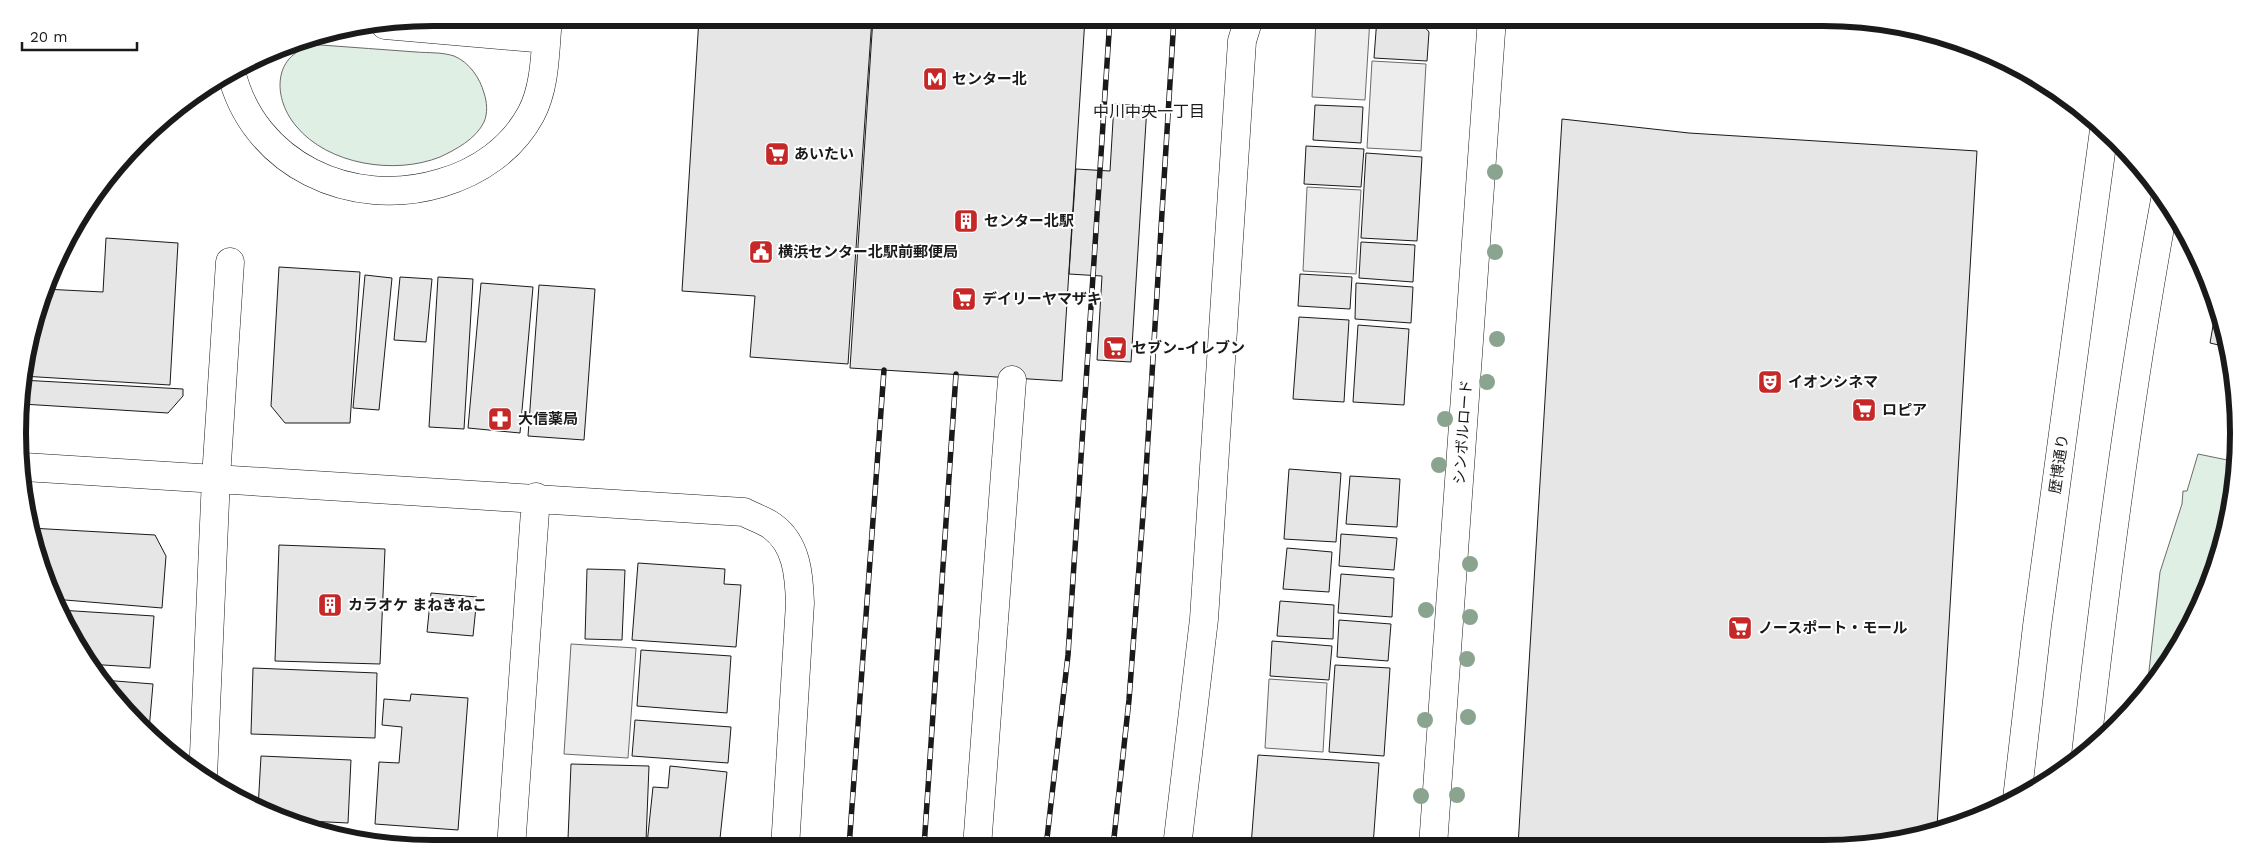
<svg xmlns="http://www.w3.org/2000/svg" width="2256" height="866" viewBox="0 0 2256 866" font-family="'Work Sans','Noto Sans JP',sans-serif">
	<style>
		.green { fill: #e0efe3; stroke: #6a6a6a }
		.parking { fill: #ededed; stroke: #6a6a6a }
		.building { fill: #e6e6e6; stroke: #1a1a1a }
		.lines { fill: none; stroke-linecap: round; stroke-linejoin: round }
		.minor-casing { stroke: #1a1a1a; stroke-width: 29 }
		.minor { stroke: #fff; stroke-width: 28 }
		.rail-casing { stroke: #1a1a1a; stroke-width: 5.5 }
		.rail { stroke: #fff; stroke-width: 4; stroke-dasharray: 11; stroke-linecap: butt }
		.tree { fill: #8aa48f }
		.labels { text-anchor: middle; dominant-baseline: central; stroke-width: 4; stroke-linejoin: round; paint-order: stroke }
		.poi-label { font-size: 15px; font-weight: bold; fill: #1a1a1a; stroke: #fff; text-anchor: start }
		.street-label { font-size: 15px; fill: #1a1a1a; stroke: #fff }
		.neighbourhood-label { font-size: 16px; fill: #1a1a1a; stroke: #fff }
		.rim { fill: none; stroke: #1a1a1a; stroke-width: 6 }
	</style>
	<rect width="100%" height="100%" fill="#fff"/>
	<path class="green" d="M321,45c32,2 63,5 95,7 12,1 26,0 38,4 15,6 26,22 30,37 3,9 4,20 0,29 -8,17 -29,28 -44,35 -45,18 -112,8 -144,-31 -26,-31 -22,-78 25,-81z
		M2198,454l39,8 -13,79 -55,123 -22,25 13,-117 22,-68 1,-13h4z"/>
	<path class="parking" d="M1320,18h50l-5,82 -53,-3 4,-76z
		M1372,61l54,3 -5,87 -54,-3z
		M1307,187l54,3 -5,84 -53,-3z
		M571,644l65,4 -8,110 -64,-4z
		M1269,679l58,4 -4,69 -58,-4z"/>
	<path class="building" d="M699,18h173l-24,346 -98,-7 5,-61 -73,-5z
		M873,18h212l-23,363 -212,-13z
		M1377,18h40l12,14 -2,29 -53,-3z
		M1114,104l33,2 -16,256 -34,-2 5,-84 -33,-2 7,-105 34,2z
		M1315,105l48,2 -2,36 -48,-3z
		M1562,119l127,14 288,18 -40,676 -59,18 -360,1z
		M1306,146l58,3 -3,38 -57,-3z
		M1366,153l56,4 -5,84 -56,-3z
		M106,238l72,5 -8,142 -148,-9 17,-76 5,-11 59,3z
		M1361,242l54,3 -2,37 -54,-4z
		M279,267l81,5 -10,151h-65l-14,-17z
		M1300,274l52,3 -2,32 -52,-3z
		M365,275l27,3 -13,132 -26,-2z
		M400,277l32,2 -6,63 -32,-2z
		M438,277l35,2 -9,150 -35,-2z
		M481,283l52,4 -13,146 -52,-5z
		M1356,283l57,4 -2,36 -56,-4z
		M539,285l56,4 -11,151 -56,-4z
		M2217,303l10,44 -17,-4z
		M1299,317l50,3 -5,82 -51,-3z
		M1358,325l51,4 -5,76 -51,-3z
		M21,380l162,9v7l-15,17 -146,-9z
		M1289,469l52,4 -5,69 -52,-3z
		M1350,476l50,3 -3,48 -51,-3z
		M30,528l125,7 11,21 -4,52 -109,-9z
		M1341,534l56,4 -3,32 -55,-4z
		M279,545l106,4 -5,115 -105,-3z
		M1287,548l45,4 -3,40 -46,-3z
		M638,563l87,6 -1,15 17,1 -5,62 -104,-7z
		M587,569l38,1 -3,70 -37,-1z
		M1341,574l53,4 -2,39 -54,-4z
		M431,593l46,4 -4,39 -46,-4z
		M1280,601l54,4 -1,34 -56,-3z
		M59,610l95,6 -4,52 -62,-4z
		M1339,620l52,4 -3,37 -51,-4z
		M1272,641l60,5 -3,34 -59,-4z
		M641,650l90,6 -4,57 -90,-7z
		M1335,665l55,3 -6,88 -55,-4z
		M253,668l124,5 -2,65 -124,-4z
		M103,680l50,4 -4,46z
		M411,694l57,4 -10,132 -83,-6 4,-62 20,1 3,-36 -20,-2 2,-26 26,2z
		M635,720l96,7 -3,36 -96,-7z
		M1258,755l121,8 -6,83h-122z
		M261,756l90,4 -3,63 -60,-3 -30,-11z
		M571,764l78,2 -3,75 -78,-2z
		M670,766l57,6 -8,76 -72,-4 6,-57 15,1z"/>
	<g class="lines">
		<defs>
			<path id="minor" d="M385,25l161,14
				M231,71c22,94 121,139 210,112 38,-11 71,-34 90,-69 15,-28 14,-65 17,-96
				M24,467l720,45c9,5 20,8 28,14 25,18 27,49 28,77l-15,245
				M2086,753c21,-185 45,-370 79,-553
				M203,777l13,-299 14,-216
				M2017,799l20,-173 67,-496
				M1433,846l59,-828
				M977,847l35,-467
				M1177,847l27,-228 38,-578 7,-23
				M511,848l25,-351"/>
		</defs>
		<use href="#minor" class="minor-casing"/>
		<use href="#minor" class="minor"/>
		<defs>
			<path id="rail" d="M849,847l35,-477
				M924,847l32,-473
				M1046,847l22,-192 42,-637
				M1113,847l16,-147 16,-212 29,-470"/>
		</defs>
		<use href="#rail" class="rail-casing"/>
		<use href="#rail" class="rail"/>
	</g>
	<g class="tree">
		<circle cx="1495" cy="172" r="8"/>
		<circle cx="1495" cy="252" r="8"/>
		<circle cx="1497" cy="339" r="8"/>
		<circle cx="1487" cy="382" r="8"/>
		<circle cx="1445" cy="419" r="8"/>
		<circle cx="1439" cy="465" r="8"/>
		<circle cx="1470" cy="564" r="8"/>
		<circle cx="1426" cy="610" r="8"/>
		<circle cx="1470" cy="617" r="8"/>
		<circle cx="1467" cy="659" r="8"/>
		<circle cx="1468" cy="717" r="8"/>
		<circle cx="1425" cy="720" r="8"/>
		<circle cx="1457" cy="795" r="8"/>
		<circle cx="1421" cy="796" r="8"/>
	</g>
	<defs>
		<symbol id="metro-square" viewBox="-11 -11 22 22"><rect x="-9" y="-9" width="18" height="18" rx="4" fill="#c62828" stroke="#fff"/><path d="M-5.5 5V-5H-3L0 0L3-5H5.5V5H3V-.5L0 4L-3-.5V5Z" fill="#fff"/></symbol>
		<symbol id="supermarket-square" viewBox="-11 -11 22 22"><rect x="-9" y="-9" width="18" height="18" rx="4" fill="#c62828" stroke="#fff"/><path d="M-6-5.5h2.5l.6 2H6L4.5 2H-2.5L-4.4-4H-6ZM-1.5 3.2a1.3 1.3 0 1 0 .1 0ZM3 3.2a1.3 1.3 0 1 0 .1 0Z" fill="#fff"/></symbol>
		<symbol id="building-square" viewBox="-11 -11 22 22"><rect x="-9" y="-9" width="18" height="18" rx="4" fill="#c62828" stroke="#fff"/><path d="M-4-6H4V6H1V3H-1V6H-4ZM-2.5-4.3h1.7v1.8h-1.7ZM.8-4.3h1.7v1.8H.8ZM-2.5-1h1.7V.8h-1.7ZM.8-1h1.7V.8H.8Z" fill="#fff"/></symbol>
		<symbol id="civic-square" viewBox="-11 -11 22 22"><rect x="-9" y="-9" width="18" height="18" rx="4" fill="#c62828" stroke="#fff"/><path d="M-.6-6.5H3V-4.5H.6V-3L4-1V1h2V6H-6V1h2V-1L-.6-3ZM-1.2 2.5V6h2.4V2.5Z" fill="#fff"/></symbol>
		<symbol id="theatre-square" viewBox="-11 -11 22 22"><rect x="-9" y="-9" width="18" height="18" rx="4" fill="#c62828" stroke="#fff"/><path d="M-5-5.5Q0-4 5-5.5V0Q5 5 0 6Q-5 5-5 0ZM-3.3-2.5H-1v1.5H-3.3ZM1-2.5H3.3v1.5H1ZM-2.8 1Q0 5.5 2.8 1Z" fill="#fff"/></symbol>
		<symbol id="pharmacy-square" viewBox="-11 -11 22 22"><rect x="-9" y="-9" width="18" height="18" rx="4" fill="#c62828" stroke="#fff"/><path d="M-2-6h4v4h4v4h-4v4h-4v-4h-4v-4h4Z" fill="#fff"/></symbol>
	</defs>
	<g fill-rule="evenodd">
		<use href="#metro-square" x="921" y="65" width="28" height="28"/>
		<use href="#supermarket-square" x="763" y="140" width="28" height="28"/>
		<use href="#building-square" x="952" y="207" width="28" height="28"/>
		<use href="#civic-square" x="747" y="238" width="28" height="28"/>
		<use href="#supermarket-square" x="950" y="285" width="28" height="28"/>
		<use href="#supermarket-square" x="1101" y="334" width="28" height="28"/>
		<use href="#theatre-square" x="1756" y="368" width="28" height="28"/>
		<use href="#supermarket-square" x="1850" y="396" width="28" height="28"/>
		<use href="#pharmacy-square" x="486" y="405" width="28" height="28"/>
		<use href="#building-square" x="316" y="591" width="28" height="28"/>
		<use href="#supermarket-square" x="1726" y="614" width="28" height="28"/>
	</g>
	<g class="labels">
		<g class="poi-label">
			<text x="952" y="79">センター北</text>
			<text x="794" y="154">あいたい</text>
			<text x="984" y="221">センター北駅</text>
			<text x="778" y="252">横浜センター北駅前郵便局</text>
			<text x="982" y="299">デイリーヤマザキ</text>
			<text x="1132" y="348">セブン-イレブン</text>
			<text x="1788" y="382">イオンシネマ</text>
			<text x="1882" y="410">ロピア</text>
			<text x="518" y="419">大信薬局</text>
			<text x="348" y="605">カラオケ まねきねこ</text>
			<text x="1758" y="628">ノースポート・モール</text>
		</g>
		<g class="street-label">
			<text transform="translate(1463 432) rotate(-86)">シンボルロード</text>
			<text transform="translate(2059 464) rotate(-82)">歴博通り</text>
		</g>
		<g class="neighbourhood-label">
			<text x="1149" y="111">中川中央一丁目</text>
		</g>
	</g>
	<path d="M0 0H2256V866H0ZM433 26H1823A407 407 0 0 1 2230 433V433A407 407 0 0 1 1823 840H433A407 407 0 0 1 26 433V433A407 407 0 0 1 433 26Z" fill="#fff" fill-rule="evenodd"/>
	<path class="rim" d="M433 26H1823A407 407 0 0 1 2230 433V433A407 407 0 0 1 1823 840H433A407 407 0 0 1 26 433V433A407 407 0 0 1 433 26Z"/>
	<path d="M22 42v8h115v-8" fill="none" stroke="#1a1a1a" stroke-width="2.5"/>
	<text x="30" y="42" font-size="15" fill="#1a1a1a" stroke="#ffffff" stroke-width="4" paint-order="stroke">20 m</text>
</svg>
